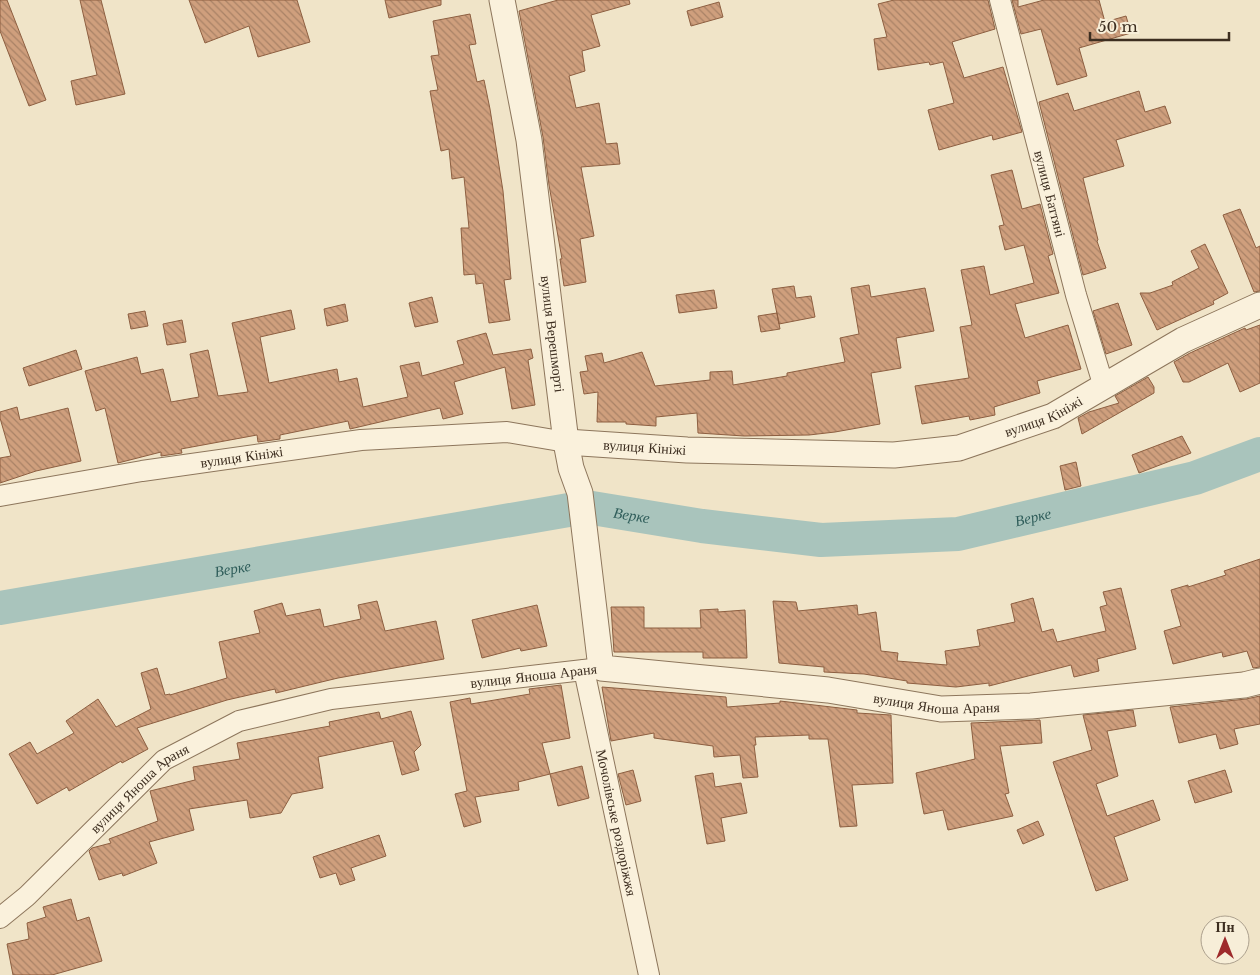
<svg xmlns="http://www.w3.org/2000/svg" width="1260" height="975" viewBox="0 0 1260 975" font-family="'Libre Baskerville',serif">
	<style>
		.lines { fill: none; stroke-linecap: round; stroke-linejoin: round }
		.river { stroke: #a9c4bc; stroke-width: 34 }
		.building { fill: url(#building-back-hatch); stroke: #8d5f41 }
		.minor-casing { stroke: #8d765c; stroke-width: 22 }
		.tertiary-casing { stroke: #8d765c; stroke-width: 27 }
		.minor { stroke: #faf1dc; stroke-width: 20 }
		.tertiary { stroke: #faf1dc; stroke-width: 25 }
		.labels { text-anchor: middle; dominant-baseline: central; stroke-width: 5; stroke-linejoin: round; paint-order: stroke }
		.street-label { font-size: 14px; fill: #3d2e20; stroke: #f7eed8 }
		.water-label { font-size: 15px; font-style: italic; fill: #2f5d5a; stroke: #f7eed8 }
	</style>
	<defs>
		<pattern id="building-back-hatch" width="6" height="6" patternUnits="userSpaceOnUse" patternTransform="scale(1.25)"><rect width="6" height="6" fill="#cf9f7d"/><path d="M-1 5l2 2M0 0l6 6M5-1l2 2" fill="none" stroke="#a98266"/></pattern>
	</defs>
	<rect width="100%" height="100%" fill="#f0e4c8"/>
	<g class="lines">
		<path class="river" id="s1" d="M0,608l586,-101 116,19 119,14 137,-6 237,-56 65,-24"/>
	</g>
	<path class="building" d="M0,0h7l39,100 -17,6 -29,-75z
		M80,0h21l24,94 -49,11 -5,-24 26,-6z
		M189,0h108l13,42 -52,15 -9,-31 -44,17z
		M385,0h56v5l-52,13z
		M558,0h71l1,4 -39,11 9,31 -18,5 3,20 -16,5 7,32 23,-5 7,41 11,-1 3,21 -39,3 13,69 -14,3 6,43 -22,4 -4,-27h2l-13,-74 -6,-48 -24,-126z
		M894,0h94l7,29 -43,13 12,36 39,-11 19,65 -29,8 -1,-5 -53,15 -11,-40 26,-7 -11,-41 -13,3 -1,-3 -51,8 -4,-31 13,-2 -9,-33z
		M1012,0h6v7l26,-7h55l6,22 21,-6 5,17 -52,15 8,28 -30,9 -16,-56 -20,5z
		M719,2l4,15 -32,9 -4,-15z
		M470,14l6,30 -7,1 8,37 7,-2 6,29 13,82 8,88 -7,1 6,40 -21,3 -6,-40 -7,1 -1,-10 -11,1 -3,-47h8l-5,-51 -12,2 -3,-30 -8,2 -11,-60 8,-1 -7,-34 8,-1 -6,-34z
		M1139,91l6,21 20,-6 6,17 -55,17 8,26 -41,12 15,62 -1,1 9,27 -23,7 -44,-173 29,-9 6,18z
		M1012,170l10,39 18,-5 13,50 -5,2 11,37 -44,11 10,34 43,-13 13,44 -44,12 3,12 -46,14 1,8 -25,5 -1,-4 -47,8 -7,-38 54,-8 -9,-51 12,-2 -11,-55 23,-4 6,29 44,-12 -10,-38 -19,5 -6,-24 5,-1 -13,-50z
		M1240,209l16,39 4,-2v45l-6,1 -31,-77z
		M1205,244l23,49 -15,8 1,3 -57,26 -17,-37h10l23,-8 -1,-3 27,-14 -8,-17z
		M869,285l2,12 54,-9 9,43 -38,7 5,30 -30,5 9,51 -45,8 -26,3 -65,1 -46,-3 -1,-20 -41,4v9l-30,-2v-2h-29l1,-30 -14,2 -4,-22 8,-1 -3,-15 17,-3 2,10 38,-11 13,34 55,-6v-8l22,-1 1,14 54,-9v-3l58,-11 -5,-24 19,-4 -8,-46z
		M794,286l2,12 15,-2 4,21 -36,7 -7,-35z
		M714,290l3,18 -38,5 -3,-18z
		M432,297l6,25 -23,5 -6,-24z
		M1118,303l14,42 -26,9 -13,-43z
		M345,304l3,17 -21,5 -3,-17z
		M291,310l4,19 -35,8 9,46 68,-14 2,13 18,-4 6,29 45,-10 -8,-31 19,-4 3,14 42,-12 -7,-23 29,-8 7,22 38,-6 2,9 -5,2 7,45 -23,4 -7,-42 -51,15 9,32 -20,5 -3,-11 -90,21 -2,-8 -68,14v4l-22,3 -1,-7 -76,14 1,4 -21,3v-4l-43,11 -13,-55 -9,3 -11,-40 52,-14 4,17 22,-5 8,33 28,-5 -9,-43 18,-4 10,46 30,-4 -16,-69z
		M145,311l3,15 -17,3 -3,-15z
		M777,313l3,16 -19,3 -3,-16z
		M182,320l4,22 -19,3 -4,-21z
		M1260,325v58l-20,9 -12,-29 -39,19h-6l-9,-20 16,-9 55,-25 1,2z
		M76,350l6,19 -53,17 -6,-18z
		M1148,377l6,10v6l-72,41 -4,-16 11,-6 30,-9 -4,-7z
		M17,407l3,13 48,-12 13,53 -45,10 -36,12v-25l11,-2 -11,-38v-6z
		M1182,436l9,17 -52,20 -7,-18z
		M1076,462l5,24 -16,4 -5,-24z
		M1260,559v108l-7,1 -6,-17 -24,6 -1,-5 -49,12 -9,-33 17,-5 -10,-36 17,-5v2l38,-12 -2,-4z
		M1121,588l15,61 -39,10 2,12 -25,6 -3,-12 -82,21v-3l-33,4 -49,-4v-2l-43,-7 -40,-2v-5l-45,-4 -6,-62 23,1 2,9 59,-6 1,10 18,-3 5,39 17,2 -1,8 50,4 -2,-14 35,-5 -3,-16 38,-8 -4,-18 22,-6 9,34 11,-3 4,13 49,-11 -6,-24 7,-2 -4,-13z
		M377,601l8,30 51,-10 8,38 -106,19 -62,15 -1,-4 -48,11 -90,28 11,21 -26,14 -1,-2 -52,30 -2,-4 -30,17 -28,-50 21,-12 7,12 37,-21 -8,-12 32,-22 18,28 35,-18 -10,-36 16,-5 8,27 5,-1v1l57,-17 -8,-36 41,-9 -6,-22 28,-8 4,13 34,-7 4,18 37,-8 -3,-14z
		M537,605l10,41 -26,5 -1,-3 -38,10 -10,-38z
		M611,607h33v21h57l-1,-18 18,-1v3l27,-2 2,48h-44v-6h-89z
		M561,685l9,53 -28,5 8,31 -32,8 1,8 -44,7 6,25 -17,5 -9,-33 12,-3 -17,-89 20,-4 1,6 59,-10 -1,-5z
		M602,687l124,10 1,10 53,-4v-2l77,9v3l34,2 2,68 -41,2 5,41 -17,1 -12,-88h-19v-4l-54,2 1,8h-2l4,32 -15,1 -3,-23 -26,2 -1,-11 -59,-8v-5l-43,8z
		M1260,696v28l-26,5 4,15 -18,5 -4,-15 -37,9 -9,-36 76,-8z
		M1133,710l3,16 -29,5 11,45 -22,8 11,32 46,-16 7,20 -46,17 14,43 -32,11 -43,-129 39,-12 -9,-35z
		M411,711l10,34 -7,7 5,18 -17,5 -9,-34 -75,16 5,31 -31,6 -11,19 -31,5 -3,-18 -58,9 5,21 -45,12 8,21 -34,13 -1,-3 -23,7 -10,-29 3,-3 19,-5 -2,-4 49,-18 -8,-30 45,-11 -2,-13 47,-8 -3,-16 93,-17 -1,-4 50,-10 2,7z
		M1040,720l2,23 -42,3 9,47 -4,1 8,22 -65,14 -5,-20 -19,4 -8,-41 59,-14 -4,-36z
		M582,766l7,32 -31,8 -8,-32z
		M633,770l8,31 -15,4 -8,-31z
		M1225,770l7,22 -37,11 -7,-22z
		M713,773l2,14 26,-4 6,30 -26,5 4,23 -18,3 -12,-68z
		M1038,821l6,14 -21,9 -6,-14z
		M379,835l7,21 -35,12 4,12 -15,5 -4,-12 -16,5 -7,-21z
		M71,899l6,22 12,-4 13,44 -50,14h-39l-6,-31 22,-5 -2,-16 19,-6 -3,-10z"/>
	<g class="lines">
		<defs>
			<g id="minor">
				<path id="s2" d="M1000,0l76,295 28,92"/>
				<path id="s3" d="M0,496l142,-25 219,-31 146,-8 59,10"/>
				<path id="s4" d="M584,670l65,305"/>
				<path id="s5" d="M0,918l27,-22 137,-136 75,-39 92,-22 270,-31"/>
			</g>
			<g id="tertiary">
				<path id="s6" d="M502,0l27,140 37,302 5,26 9,25 21,175 227,22 113,19 90,-3 213,-21 16,-4"/>
				<path id="s7" d="M566,442l121,8 207,5 65,-7 94,-32 130,-76 77,-35"/>
			</g>
		</defs>
		<use href="#minor" class="minor-casing"/>
		<use href="#tertiary" class="tertiary-casing"/>
		<use href="#minor" class="minor"/>
		<use href="#tertiary" class="tertiary"/>
	</g>
	<g class="labels">
		<g class="street-label">
			<text stroke="none"><textPath href="#s2" startOffset="200">вулиця Баттяні</textPath></text>
			<text stroke="none"><textPath href="#s6" startOffset="338">вулиця Верешморті</textPath></text>
			<text stroke="none"><textPath href="#s7" startOffset="484">вулиця Кініжі</textPath></text>
			<text stroke="none"><textPath href="#s7" startOffset="79">вулиця Кініжі</textPath></text>
			<text stroke="none"><textPath href="#s3" startOffset="245">вулиця Кініжі</textPath></text>
			<text stroke="none"><textPath href="#s5" startOffset="611">вулиця Яноша Араня</textPath></text>
			<text stroke="none"><textPath href="#s6" startOffset="1014">вулиця Яноша Араня</textPath></text>
			<text stroke="none"><textPath href="#s5" startOffset="191">вулиця Яноша Араня</textPath></text>
			<text stroke="none"><textPath href="#s4" startOffset="156">Мочолівське роздоріжжя</textPath></text>
		</g>
		<g class="water-label">
			<text stroke="none"><textPath href="#s1" startOffset="641">Верке</textPath></text>
			<text stroke="none"><textPath href="#s1" startOffset="1046">Верке</textPath></text>
			<text stroke="none"><textPath href="#s1" startOffset="236">Верке</textPath></text>
		</g>
	</g>
	<g transform="translate(1225 940)"><circle r="24" fill="#f7eed8" stroke="#ada18e"/>
	<path d="M0-4L9 19L0 12L-9 19Z" fill="#9e2a2b"/>
	<text y="-8" font-size="14" font-weight="bold" text-anchor="middle" fill="#3d2e20">Пн</text>
	</g>
	<path d="M1090 32v8h139v-8" fill="none" stroke="#3d2e20" stroke-width="2.5"/>
	<text x="1098" y="32" font-size="15" fill="#3d2e20" stroke="#f7eed8" stroke-width="4" paint-order="stroke">50 m</text>
</svg>
